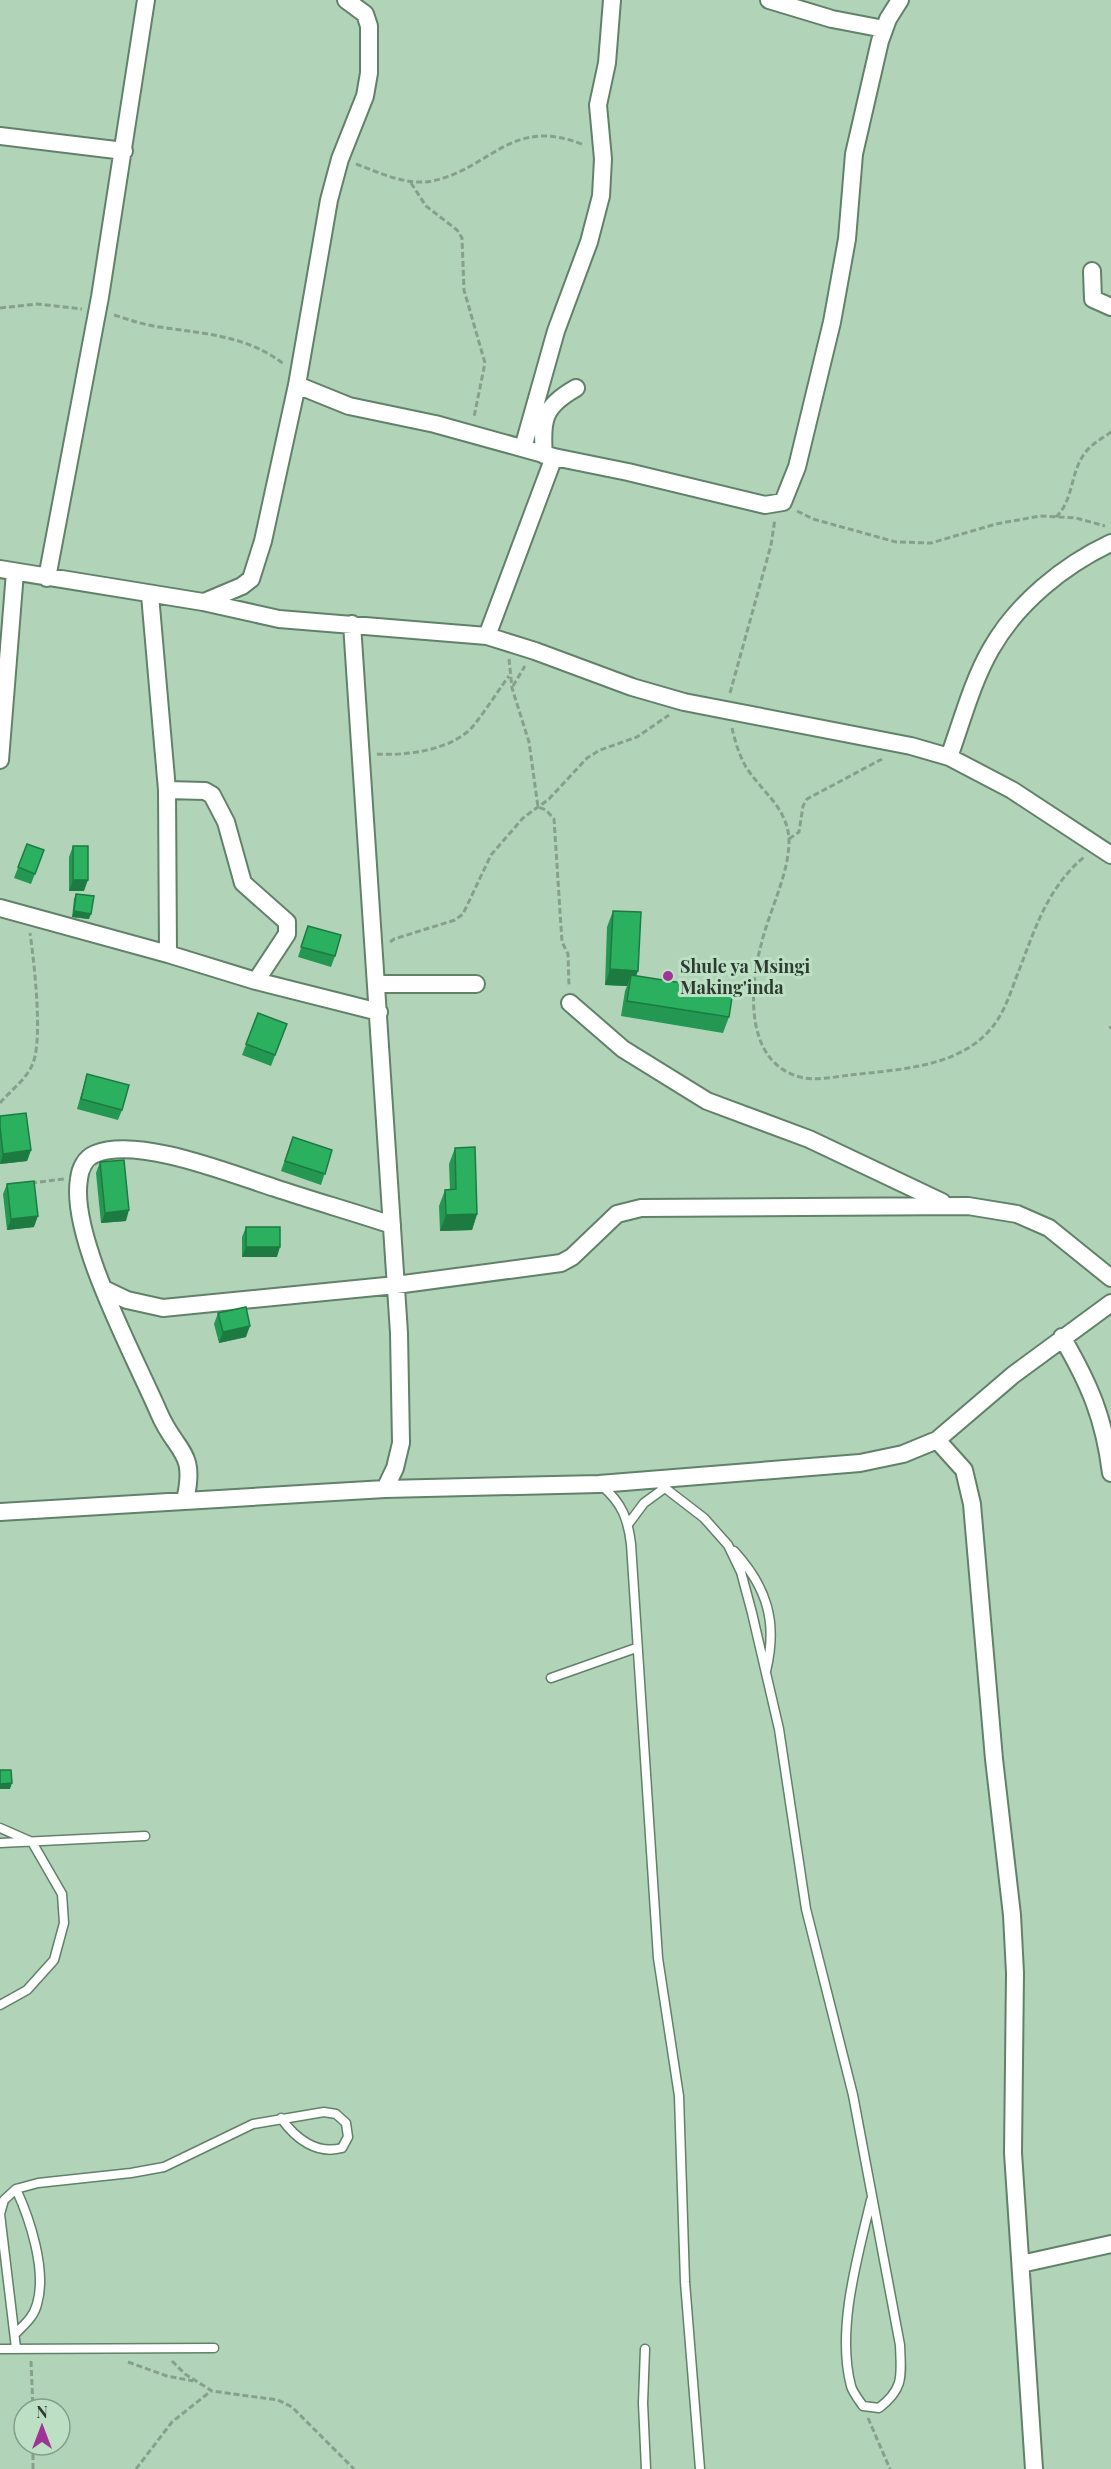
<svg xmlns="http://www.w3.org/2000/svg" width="1111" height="2469" viewBox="0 0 1111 2469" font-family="'Playfair Display',serif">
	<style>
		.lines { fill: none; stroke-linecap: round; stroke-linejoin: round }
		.service-casing { stroke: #618169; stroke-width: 11 }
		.minor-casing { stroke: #618169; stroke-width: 20 }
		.path { stroke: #86a18b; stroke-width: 3; stroke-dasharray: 6 3; stroke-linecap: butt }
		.service { stroke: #fff; stroke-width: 8 }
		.minor { stroke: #fff; stroke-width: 16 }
		.wall { fill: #249752 }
		.shaded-wall { fill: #1d7b42 }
		.building { fill: #2ab05f; stroke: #1d7b42; stroke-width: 1.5 }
		.poi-dot { fill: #9e3495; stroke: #bde0c5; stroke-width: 2 }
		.labels { text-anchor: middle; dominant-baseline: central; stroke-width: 6; stroke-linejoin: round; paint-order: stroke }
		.poi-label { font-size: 18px; font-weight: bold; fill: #2d3b30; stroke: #bde0c5; text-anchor: start }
	</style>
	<rect width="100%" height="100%" fill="#b1d3b8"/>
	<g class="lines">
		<defs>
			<path id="service" d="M656,1481l48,37 24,27 13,27 11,41 27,116 27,180 47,186 47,250c1,30 5,43 -21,63l-16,-2c-4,-6 -10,-13 -12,-20 -15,-57 7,-130 20,-186
				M602,1486c20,17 26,33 29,58l27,414 21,138 6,186 15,187
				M629,1523l15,-20 22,-16
				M734,1551c33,36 44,71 32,120
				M551,1678l85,-30
				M0,1828l32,14 30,52 2,29 -10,37 -27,30 -27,15
				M0,1843l145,-7
				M15,2334c9,-9 19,-17 22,-30 10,-33 -7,-85 -21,-115
				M16,2348l-16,-134 4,-14 12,-11 22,-6 93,-10 33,-6 89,-43 71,-12 12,2 10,9 2,14 -6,11c-26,7 -47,-10 -61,-30
				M0,2349l214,-1
				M645,2349l-2,54 3,66"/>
			<path id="minor" d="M769,0l63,19 52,10
				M0,136l124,15
				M1092,271l1,28 18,8
				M297,385l52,21 86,18 119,33 74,15 137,33 18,-3 14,-35 35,-145 15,-83 7,-85 26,-113 8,-22 12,-19
				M523,448l33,-117 33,-89 12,-46 2,-37 -5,-54 9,-42 5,-63
				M544,455c-3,-36 0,-49 32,-67
				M0,569l203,33 76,17 208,17 48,15 97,36 52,15 227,44 38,11 63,33 99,65
				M47,578l53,-281 46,-297
				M150,595l17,195 1,164
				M204,602l38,-16 9,-7 12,-38 34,-156 32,-185 11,-41 25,-63 4,-23v-47l-4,-12 -19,-14
				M352,624l47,709 2,110 -6,25 -10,21
				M487,636l67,-179
				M949,757c13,-36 23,-75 42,-108 26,-46 73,-84 120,-106
				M0,760l15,-188
				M167,790l38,1 7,4 14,27 17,61 44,39v12l-31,47
				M0,908l168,46 88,27 123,31
				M377,984h99
				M570,1003l53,46 84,52 102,38 133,63
				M106,1290l21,10 36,8 233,-23 165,-22 11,-6 45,-43 24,-6 327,-2 49,8 32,14 62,50
				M1062,1337c28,48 42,81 49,136
				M937,1440l27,30 8,34 22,255 18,156 3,58 -2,180 21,316
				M185,1500c12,-50 -9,-47 -26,-87 -24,-56 -90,-177 -80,-234 1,-10 6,-21 16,-25 43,-18 136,20 180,34 39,13 78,24 117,37
				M0,1512l385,-23 214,-5 261,-21 43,-9 34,-14 76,-65 98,-72
				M1021,2264l90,-20"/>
		</defs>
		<use href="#service" class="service-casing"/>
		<use href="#minor" class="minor-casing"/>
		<path class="path" d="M356,164c24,9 51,22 76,17 59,-12 79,-66 152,-36
			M411,183l15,23 31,24 5,8 2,52 21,73 -11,54
			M0,308l37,-4 45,5
			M114,315c16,5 30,10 46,12 45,7 87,8 125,38
			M797,511l16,8 83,23 35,1 65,-19 44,-8 36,2 29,8
			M1056,517c18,-17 14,-45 29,-64 6,-9 18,-15 26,-21
			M509,659l3,29 17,54 9,65 8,3 8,9 8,123 6,12 1,32
			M513,686l12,-20
			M730,693l41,-148 4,-26
			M732,728c3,13 7,27 14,39 15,24 42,41 43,73 0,35 -20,71 -28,105 -12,45 -16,117 39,132 14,4 35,0 50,-2 44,-5 99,-7 133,-38 18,-16 25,-37 33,-59 18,-45 29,-88 68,-121
			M377,754c29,2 77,-4 97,-29 12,-15 23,-33 35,-49
			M789,839l10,-7 4,-26 4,-7 75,-40
			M390,942l4,-3 61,-19 8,-6 28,-59 32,-37 26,-19 38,-41 13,-8 37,-13 32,-22
			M1109,1028l2,-1
			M0,1103c11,-13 27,-24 33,-40 10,-25 1,-102 -3,-130
			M31,1183l33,-4
			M31,2361l2,48
			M172,2361l13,13 27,17 66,9 14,7 62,62
			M128,2362l39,14 26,5
			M868,2418l22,51
			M33,2445v24
			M136,2469l36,-47 39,-31"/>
		<use href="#service" class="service"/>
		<use href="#minor" class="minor"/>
	</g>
	<path class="wall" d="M27,844l17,6 -13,34 -17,-6z
		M73,846l11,45h-15v-34z
		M76,894l13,25 -17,-2 2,-18z
		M613,911l23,65 93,41 -6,16 -102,-17 4,-25 2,-5 -22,-1 2,-58z
		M308,926l27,30 -4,11 -33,-10z
		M258,1013l29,11 -16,42 -29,-11z
		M87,1074l35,36 -4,10 -41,-11z
		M0,1116l31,34 -4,11 -27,3z
		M293,1137l39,13 -11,35 -40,-14z
		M455,1148l22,66 -5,16 -32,1 -1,-25 6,-16h5l-1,-26z
		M100,1162l26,59 -25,2 -5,-50z
		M7,1184l27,43 -27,3 -4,-36z
		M246,1227l31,30h-35v-20z
		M218,1313l28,24 -27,6 -5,-19z"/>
	<path class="shaded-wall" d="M73,880h15l-4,11h-15z
		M74,911l17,3 -2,5 -17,-2z
		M610,969l28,2 -6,16 -1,-12 -4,11 -22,-1z
		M31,1150l-4,11 -27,3 3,-10z
		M129,1210l-3,11 -25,2 4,-10z
		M477,1214l-5,16 -32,1 6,-16z
		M38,1216l-4,11 -27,3 4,-11z
		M246,1247h34l-3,10h-35z
		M250,1326l-4,11 -27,6 4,-11z
		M12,1783l-2,6h-10v-5z"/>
	<path class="building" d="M27,844l17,6 -9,24 -17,-7z
		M73,846h15v34h-15z
		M76,894l18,2 -3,18 -17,-3z
		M613,911l28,1 -3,59 -28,-2z
		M308,926l33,9 -6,21 -34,-9z
		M631,975l102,16 -4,26 -102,-16z
		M258,1013l29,11 -12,31 -29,-11z
		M87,1074l42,11 -7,25 -41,-11z
		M26,1113l5,37 -28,4 -3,-28v-10z
		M293,1137l39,13 -7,24 -40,-13z
		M475,1147l2,67 -31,1 -1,-25 11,-1 -1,-41z
		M124,1160l5,50 -24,3 -5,-51z
		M34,1181l4,35 -27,3 -4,-35z
		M246,1227h34v20h-34z
		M246,1307l4,19 -27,6 -5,-19z
		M0,1770h11l1,13 -12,1z"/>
	<circle class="poi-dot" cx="668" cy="976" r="6"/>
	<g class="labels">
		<g class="poi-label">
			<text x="680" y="966">Shule ya Msingi<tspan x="680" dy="21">Making'inda</tspan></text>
		</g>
	</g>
	<g transform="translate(42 2427)"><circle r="28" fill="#bde0c5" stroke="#839e89" stroke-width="1.5"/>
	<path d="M0-4.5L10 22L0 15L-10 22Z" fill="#9e3495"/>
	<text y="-9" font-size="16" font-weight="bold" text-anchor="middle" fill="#2d3b30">N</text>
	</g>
</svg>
